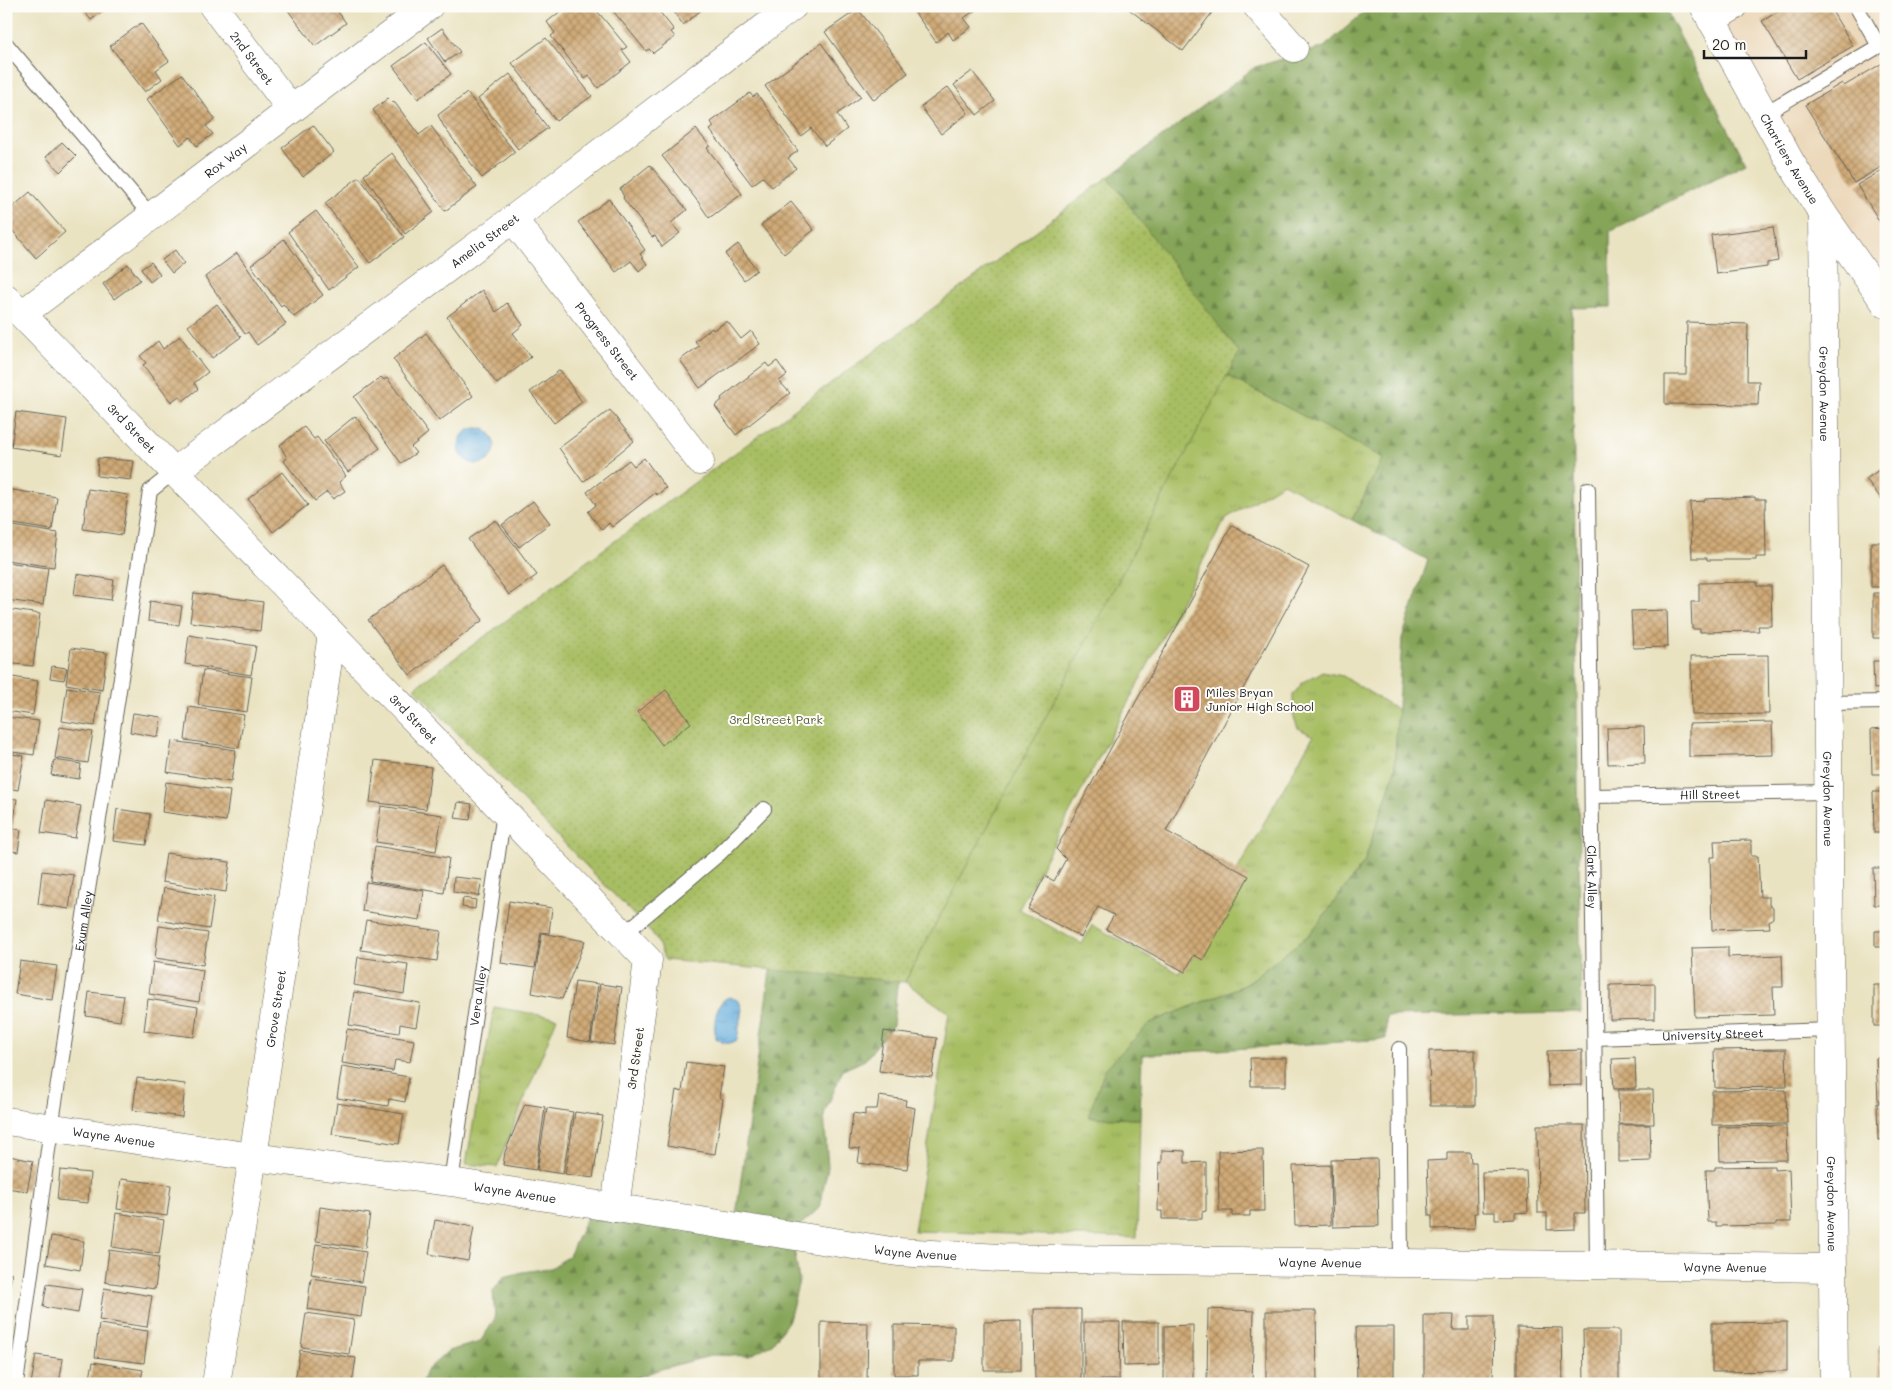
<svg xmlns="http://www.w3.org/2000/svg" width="1892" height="1390" viewBox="0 0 1892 1390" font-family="Mali,sans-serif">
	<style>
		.built { fill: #ecd8ba }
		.grass { fill: url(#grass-tufts); stroke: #626d40 }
		.forest { fill: url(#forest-firs); stroke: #51603a }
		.park { fill: url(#park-dots); stroke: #626d40 }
		.water { fill: url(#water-ripples); stroke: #40647c }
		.building { fill: url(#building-cross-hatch) }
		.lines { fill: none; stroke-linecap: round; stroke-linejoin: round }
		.lane-casing { stroke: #646256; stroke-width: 16 }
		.street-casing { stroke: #646256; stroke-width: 29 }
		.primary-casing { stroke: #646256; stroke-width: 29 }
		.lane { stroke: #fff; stroke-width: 14 }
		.street { stroke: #fff; stroke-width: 28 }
		.primary { stroke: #fff; stroke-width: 28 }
		.labels { text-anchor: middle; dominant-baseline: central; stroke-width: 4; stroke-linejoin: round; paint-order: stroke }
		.street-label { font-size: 12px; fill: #1c1c1c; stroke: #fdfcf7 }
		.poi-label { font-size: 12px; fill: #1c1c1c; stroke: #fdfcf7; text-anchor: start }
		.park-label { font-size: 12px; fill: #545d38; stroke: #fdfcf7 }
	</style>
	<defs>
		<pattern id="grass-tufts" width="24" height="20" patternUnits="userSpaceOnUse" patternTransform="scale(1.25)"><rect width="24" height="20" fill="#a8be63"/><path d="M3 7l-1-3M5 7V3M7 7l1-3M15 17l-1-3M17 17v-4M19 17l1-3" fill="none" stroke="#90a355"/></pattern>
		<pattern id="forest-firs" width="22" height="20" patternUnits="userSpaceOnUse" patternTransform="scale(1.25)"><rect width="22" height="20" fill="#86a559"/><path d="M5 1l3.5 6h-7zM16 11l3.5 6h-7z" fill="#6d8649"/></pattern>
		<pattern id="park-dots" width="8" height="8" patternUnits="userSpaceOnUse" patternTransform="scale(1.25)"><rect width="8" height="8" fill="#a8be63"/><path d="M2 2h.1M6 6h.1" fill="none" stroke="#90a355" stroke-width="1.8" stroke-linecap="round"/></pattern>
		<pattern id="water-ripples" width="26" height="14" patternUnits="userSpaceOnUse" patternTransform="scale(1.25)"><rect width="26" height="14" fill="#65addc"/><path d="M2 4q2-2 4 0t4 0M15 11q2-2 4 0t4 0" fill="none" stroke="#528cb2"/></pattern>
		<pattern id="building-cross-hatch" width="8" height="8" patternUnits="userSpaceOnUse" patternTransform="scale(1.25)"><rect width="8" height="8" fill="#d0aa77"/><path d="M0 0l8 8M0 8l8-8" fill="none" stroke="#a88a61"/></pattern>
	</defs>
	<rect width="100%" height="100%" fill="#fdfcf7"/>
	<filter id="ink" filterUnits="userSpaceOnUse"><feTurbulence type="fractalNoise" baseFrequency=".02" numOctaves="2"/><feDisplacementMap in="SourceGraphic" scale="10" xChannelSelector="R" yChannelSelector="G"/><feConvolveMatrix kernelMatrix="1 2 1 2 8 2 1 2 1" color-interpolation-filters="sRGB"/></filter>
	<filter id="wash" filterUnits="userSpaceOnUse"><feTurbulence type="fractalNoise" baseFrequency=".0096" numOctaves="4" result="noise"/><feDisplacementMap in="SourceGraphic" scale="20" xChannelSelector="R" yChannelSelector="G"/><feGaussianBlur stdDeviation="1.12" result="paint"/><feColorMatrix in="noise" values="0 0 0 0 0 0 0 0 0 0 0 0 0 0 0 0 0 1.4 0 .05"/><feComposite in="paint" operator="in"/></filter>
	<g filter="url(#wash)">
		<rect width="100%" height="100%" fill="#eae3c2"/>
		<path class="built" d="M1734,6h152v298l-175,-284z"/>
		<path class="grass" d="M1220,372l164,86 -32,62 -69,-37 -58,36 -206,390 63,35 10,-19 87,48 134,-237 -15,-8 -5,-13v-20l10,-13 19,-10 21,4 55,34 -4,64 -30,89 -54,71 -65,51 -95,38 -62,93 52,3 -3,119 -223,-7 35,-218 -44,-31z
			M494,1007l63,11 -60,149 -31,-3z"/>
		<path class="forest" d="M1371,6h293l82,157 -136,68 1,76 -39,1 9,705 -195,3v23l-244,16 -2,64 -52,-2 17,-48 45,-46 95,-38 65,-51 54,-71 30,-89 8,-136 26,-78 -76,-40 31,-62 -163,-86 -323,614 -4,39 -28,35 -22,10 -19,44 4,53 -9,41 -24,22 -60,-8 36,-258 180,-669 304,-228 69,-20z
			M591,1209l202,32 6,40 -10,39 -17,24 -23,12 -35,-1 -53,14 -43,15h-197l5,-13 22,-20 32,-9 15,-23 -2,-28 11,-14 18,-5 29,-4 18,-12z"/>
		<path class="park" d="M1108,177l131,176 -334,629 -240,-22 -9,-22 -242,-250 537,-393z"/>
		<path class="water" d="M459 446a18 18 0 1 1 36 0a18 18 0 1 1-36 0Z
			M730,997l9,4 3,8 -5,31c-8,5 -14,4 -21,-2 -3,-13 -1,-38 14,-41z"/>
		<g id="blocks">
			<path class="building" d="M80,6h30l-19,14z
				M290,6h44l12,17 -31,23 -28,-37z
				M567,6h26l34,41 -5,3 9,12 -33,26 -9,-12 -4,3 -34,-43 4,-3 -8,-11z
				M609,6h46l19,24 -3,2 4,5 -22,16 -4,-4 -3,2z
				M668,6h38l-23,19 -10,-15 -1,1z
				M910,6h71l-17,12 7,9 -18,13 -5,-8 -12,10z
				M1125,6h92l-34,45z
				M1788,6h28l1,3 4,-3h8l24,40 -56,33 -35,-58z
				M858,9l50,64 -34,27 -49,-68z
				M141,23l28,38 -13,9 6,9 -17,13 -35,-46z
				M442,28l18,24 -15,10 -17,-24z
				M546,38l46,58 -36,25 -44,-58z
				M426,42l25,32 -33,25 -25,-33z
				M821,43l40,54 -24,17 10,15 -22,17 -14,-18 -10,8 -36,-50z
				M1886,61v103l-32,19 -49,-78 37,-22 2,3z
				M972,71l23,30 -18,14 -23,-30z
				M182,74l33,45 -9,7 7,8 -16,12 -7,-9 -10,8 -33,-46z
				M510,74l27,37 -1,1 12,16 -30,21 -40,-50z
				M948,87l20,26 -27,21 -20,-27z
				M467,93l48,59 -33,26 -38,-51 -6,-12z
				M750,93l3,4 4,-3 41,57 -10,7 8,10 -24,19 -9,-10 -11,8 -42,-55 4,-3 -3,-5z
				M388,98l4,4 3,1 24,32 12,-9 46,61 -32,24 -72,-101z
				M313,125l21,27 -31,25 -21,-29z
				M696,129l14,17 -3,2 35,46 -33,24 -10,-15 -37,-47z
				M62,142l14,14 -16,16 -14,-15z
				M392,153l42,59 -29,22 -41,-59z
				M650,165l37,45 -16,13 9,10 -18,14 -7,-11 -3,1 -29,-39 1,-1 -4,-8z
				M1886,168v64l-29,-47z
				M359,177l45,60 -34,26 -45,-60z
				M30,192l35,40 -29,26 -30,-35v-10z
				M609,199l36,51 -5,4 7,10 -8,7 -8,-10 -15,11 -38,-50z
				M791,202l23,28 -30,24 -23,-29z
				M316,211l43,56 -30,23 -41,-58z
				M1773,227l5,34 -11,2v4l-51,7 -5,-39z
				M284,239l30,41 -1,2 10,13 -29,22 -11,-13 -2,2 -30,-41z
				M738,244l19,26 -13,10 -19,-26z
				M175,250l9,13 -12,10 -10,-13z
				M237,253l49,71 -29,21 -9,-13 -3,2 -40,-57z
				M151,262l9,12 -10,8 -9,-13z
				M128,264l12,16 -26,19 -11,-15z
				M482,290l14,22 11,-9 16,22 -10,8 18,24 -34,27 -50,-67z
				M217,304l24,33 -29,21 -24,-32z
				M727,321l14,18 10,-8 9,13 -60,44 -20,-28 19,-14 -4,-5 17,-13 1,2z
				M1687,322l61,2 -1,57h12l-1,24 -93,-1v-29h21z
				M426,333l47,63 -34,25 -46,-62z
				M180,336l28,36 -14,11 4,6 -15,12 -4,-5 -8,6 -28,-37 3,-2 -6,-7 18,-15 5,8z
				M777,361l10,14 -8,6 11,12 -54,42 -21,-29 7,-6 -1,-2 45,-35 3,4z
				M560,370l22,32 -28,21 -24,-31z
				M381,377l3,3 3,-2 41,55 -17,14 5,6 -15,10 -47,-66z
				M610,410l24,31 -51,41 -24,-34z
				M16,412l51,7 -5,36 -51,-8z
				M355,416l25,32 -32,24 -24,-31z
				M304,427l10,12 3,-2 29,39 -7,6 6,9 -12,8 -6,-7 -12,9 -31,-40 3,-3 -7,-13z
				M98,458l36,3 -3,19 -34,-4z
				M644,458l22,30 -9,7 -2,-2 -43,34 -3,-4 -7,7 -14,-18 8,-7 -9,-13 42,-32 5,6z
				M1886,465v40l-20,-26z
				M282,472l26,33 -35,27 -25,-33z
				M6,489l51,8 -5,33 -46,-7z
				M88,489l40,6 -6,40 -39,-6z
				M1755,497v2h10l1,58h-10v3h-49v-2h-15l-2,-56 15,-1v-2z
				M533,501l17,22 -31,24 -17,-22z
				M496,520l41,55 -28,20 -41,-56z
				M6,525l52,8 -4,34 -48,-7z
				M1232,525l77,42 -143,264 83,45 -46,84 -9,-5 -9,17 -79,-43 8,-14 -16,-8 -17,30 -53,-28 17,-33 9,5 12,-22 -10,-10z
				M1871,542h15v45h-15z
				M6,562l42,6 -5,37 -37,-5z
				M442,565l41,55 -73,55 -42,-55z
				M77,574l37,6 -3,20 -37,-5z
				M1757,582v4h14l1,40h-14l1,5 -59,1v-3h-8l-1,-27h8v-19z
				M194,593l69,9 -3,29 -70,-9z
				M1873,593h13v45h-13z
				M150,601l32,5 -3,19 -31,-4z
				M6,609l34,5 -7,52 -27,-3z
				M1667,610l1,37 -35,1 -2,-37z
				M189,635l67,11 -5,29 -66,-11z
				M71,648l36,5 -5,37 -36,-6z
				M1768,655l1,59 -77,1 -1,-59z
				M1873,661h13v27l-12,1z
				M52,666l15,2 -3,12 -14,-2z
				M203,670l49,7 -5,35 -49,-7z
				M6,676l32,5 -5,34 -27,-4z
				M67,687l33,5 -5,34 -33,-5z
				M666,690l25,33 -29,22 -25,-33z
				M189,707l55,8 -5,33 -54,-8z
				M133,713l28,4 -3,20 -28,-5z
				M6,717l33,4 -5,34 -28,-4z
				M1772,722l1,33 -84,2v-33z
				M60,727l33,5 -5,31 -33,-5z
				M1644,727l1,36 -37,1 -1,-36z
				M1886,728v46h-14l-1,-45z
				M172,741l64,9 -5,32 -64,-10z
				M6,753l18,3 -6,34 -12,-2z
				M54,760l27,4 -2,15 -28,-4z
				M375,760l56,7 -5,42 -56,-7z
				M166,782l64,9 -4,30 -64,-9z
				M1873,792h13v41h-12z
				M6,798l11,1 -4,28 -7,-1z
				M46,800l35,6 -6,32 -34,-5z
				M458,802l14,2 -2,16 -15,-2z
				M381,806l61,9 -6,36 -60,-9z
				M117,809l33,5 -4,31 -33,-4z
				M6,827l15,3 -3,22 -12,-2z
				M1751,840v16h7l2,41h9v8l4,3v10l-4,3 1,7 -58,2 -2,-73h5l-1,-16z
				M375,846l74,12 -5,35 -74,-12z
				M166,853l64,9 -4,30 -64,-10z
				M1873,868h13v37h-12z
				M42,871l32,4 -5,34 -31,-5z
				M454,877l28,3 -3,16 -26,-4z
				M366,882l58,9 -4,29 -58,-9z
				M164,888l50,9 -5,32 -51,-9z
				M463,898l13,2 -1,9 -13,-2z
				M509,901l43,7 -3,25 -8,-1 -6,36 -34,-5z
				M366,920l75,11 -4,30 -76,-11z
				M159,926l49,7 -5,32 -48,-7z
				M1875,931h11v16h-11z
				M542,933l43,8 -23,58 -30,-6z
				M1728,947v10l54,-2 1,32h-10l1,28 -79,2 -3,-69z
				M358,957l50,7 -4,30 -50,-9z
				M20,961l37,5 -5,34 -37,-6z
				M153,962l50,8 -4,32 -50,-8z
				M575,981l23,3 -8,58 -23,-4z
				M600,984l22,3 -8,58 -23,-3z
				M1655,984v35l-45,1v-35z
				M1874,985h12v41h-12z
				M89,992l35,4 -4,25 -34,-5z
				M354,992l66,11 -4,24 -16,-3 -1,9 -50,-8z
				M148,999l50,8 -4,30 -50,-6z
				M347,1029l67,11 -4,22 -15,-2 -2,11 -51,-8z
				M884,1031l53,7 -5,39 -53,-6z
				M1786,1049l1,38 -72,1 -1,-38z
				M1475,1050v56h-45l-1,-55z
				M1582,1050v35l-34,1 -1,-35z
				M1886,1057v44h-8l-2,-43z
				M1250,1058h36v28h-35z
				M1635,1058l1,30 -22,1 -2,-30z
				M686,1062l38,5 -5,30 4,2 -8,55 -48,-8 9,-56 6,2z
				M342,1066l67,11 -4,25 -16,-3 -1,7 -51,-8z
				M137,1078l48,6 -3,33 -49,-7z
				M1618,1090h35l1,34h-35z
				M1786,1090l1,34 -75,1v-34z
				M879,1096l27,4 -1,6 10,2 -8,61 -49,-6 2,-14 -11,-1 4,-35 12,2v-6h12z
				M337,1103l67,11 -5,30 -67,-10z
				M1877,1103h9v36l-8,1z
				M525,1104l20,3 -9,63 -33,-5 2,-13z
				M547,1108l26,4 -10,62 -26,-4z
				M575,1112l28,4 -10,62 -28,-4z
				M1537,1125h47l1,88h-10v16l-28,1v-17h-9z
				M1619,1125h31l1,36 -32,1z
				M1786,1126l1,34 -67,1 -1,-34z
				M1162,1150l23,1v12l21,-1v49l-4,1v7h-40v-8h-4l1,-49 3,1z
				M1263,1150l1,61h-14v5h-18v-5h-13l-1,-60z
				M1447,1152h23l1,10h5l1,51h-3l1,15 -43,1v-13h-3l-2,-55 20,-1z
				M9,1156l24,5 -6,30 -21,-3z
				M1377,1159l2,67 -46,1 -2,-67z
				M1330,1165l1,60 -36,1 -2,-60z
				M1774,1166v4l15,-1 2,53h-15v3l-60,1v-4h-8l-2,-52h9v-3z
				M60,1170l30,3 -2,30 -31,-3z
				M1526,1171l2,41 -13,1v6l-20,1v-8h-12l-1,-40z
				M121,1179l50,6 -4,31 -50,-7z
				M320,1207l50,7 -5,34 -49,-7z
				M116,1213l48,7 -5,34 -47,-7z
				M435,1220l39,7 -6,34 -39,-7z
				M51,1236l33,5 -4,29 -34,-6z
				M316,1244l50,8 -5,30 -50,-8z
				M109,1250l50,7 -4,32 -50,-7z
				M6,1272l6,1 -5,29h-1z
				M311,1278l54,8 -4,31 -54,-8z
				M47,1284l35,5 -4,24 -35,-6z
				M104,1288l48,8 -5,31 -48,-7z
				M1034,1309h47v75h-46z
				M1208,1309l46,2 -2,73h-45z
				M1266,1311h50l1,73h-51z
				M306,1313l48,7 -5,34 -48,-7z
				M1424,1315h30l-1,15h16v-14h25l-1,68h-69z
				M1021,1321v49h-37v-48z
				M821,1322l47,1 -1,57h-46z
				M1084,1322h36l-1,58h-35z
				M1123,1322h36v43l-35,1z
				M1787,1322v49l-75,1v-49z
				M99,1324l49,7 -4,32 -49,-6z
				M894,1325l60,1v35h-36v14h-24z
				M1193,1325v59h-29v-58z
				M1356,1327h38v56h-37z
				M1517,1327l45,1 1,56h-46z
				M1583,1330h36v54h-35z
				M1878,1348h8v36h-7z
				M300,1350l56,8 -4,26h-38l-19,-3z
				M36,1355l27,4 -4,25h-28z
				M93,1362l50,8 -3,14h-51z"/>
		</g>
	</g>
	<g filter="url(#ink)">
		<use href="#blocks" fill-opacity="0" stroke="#646256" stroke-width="1"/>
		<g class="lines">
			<defs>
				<g id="lane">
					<path d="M6,44l146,173"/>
					<path d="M1764,114l115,-68 -23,-40"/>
					<path id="s1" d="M1588,489l9,776"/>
					<path d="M1827,703l59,-1"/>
					<path id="s2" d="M1592,796l236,-4"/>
					<path d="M624,934l95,-80 45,-45"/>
					<path id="s3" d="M1595,1038l236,-8"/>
					<path d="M1399,1049l2,214"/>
					<path id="s4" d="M451,1182l53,-370"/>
					<path id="s5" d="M16,1384l35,-256 99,-637 25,-20"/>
				</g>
				<g id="street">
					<path id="s6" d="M213,6l78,103"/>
					<path d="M1257,6l37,42"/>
					<path d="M1711,20l23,-14"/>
					<path id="s7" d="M1823,214l11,1170"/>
					<path id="s8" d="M513,219l187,242"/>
					<path id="s9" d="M6,298l642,662 -33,248"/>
					<path id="s10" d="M22,314c136,-102 270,-206 407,-308"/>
					<path id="s11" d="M175,471l338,-252 280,-213"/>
					<path id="s12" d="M6,1121l247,36 198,25 447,70 102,6 52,1 781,9"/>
					<path id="s13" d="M216,1384l37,-227 79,-523"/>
				</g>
				<g id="primary">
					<path id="s14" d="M1704,6l87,157 32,51 63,90"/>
				</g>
			</defs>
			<use href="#lane" class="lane-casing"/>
			<use href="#street" class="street-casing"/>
			<use href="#primary" class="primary-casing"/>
			<use href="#lane" class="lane"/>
			<use href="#street" class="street"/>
			<use href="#primary" class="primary"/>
		</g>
	</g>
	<defs>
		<symbol id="building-square" viewBox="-11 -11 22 22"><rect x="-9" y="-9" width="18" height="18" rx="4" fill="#d1495b" stroke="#fdfcf7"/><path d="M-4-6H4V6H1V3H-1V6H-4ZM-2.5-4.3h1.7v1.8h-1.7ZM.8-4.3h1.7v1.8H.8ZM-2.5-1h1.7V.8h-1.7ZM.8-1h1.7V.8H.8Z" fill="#fff"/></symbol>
	</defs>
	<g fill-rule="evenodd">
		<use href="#building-square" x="1171" y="683" width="32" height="32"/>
	</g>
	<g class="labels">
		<g class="street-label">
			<text stroke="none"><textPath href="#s6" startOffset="65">2nd Street</textPath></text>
			<text stroke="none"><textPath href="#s14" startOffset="175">Chartiers Avenue</textPath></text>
			<text stroke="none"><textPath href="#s10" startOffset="255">Rox Way</textPath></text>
			<text stroke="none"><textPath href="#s11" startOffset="386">Amelia Street</textPath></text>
			<text stroke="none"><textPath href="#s8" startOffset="154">Progress Street</textPath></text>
			<text stroke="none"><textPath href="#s7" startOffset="180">Greydon Avenue</textPath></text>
			<text stroke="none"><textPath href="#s9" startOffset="181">3rd Street</textPath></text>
			<text stroke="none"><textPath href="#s9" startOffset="586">3rd Street</textPath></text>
			<text stroke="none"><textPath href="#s2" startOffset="118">Hill Street</textPath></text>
			<text stroke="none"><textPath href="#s7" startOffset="585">Greydon Avenue</textPath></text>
			<text stroke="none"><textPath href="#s1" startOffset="388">Clark Alley</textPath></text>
			<text stroke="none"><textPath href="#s5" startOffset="468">Exum Alley</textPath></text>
			<text stroke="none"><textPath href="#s4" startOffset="188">Vera Alley</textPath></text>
			<text stroke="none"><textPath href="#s13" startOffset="380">Grove Street</textPath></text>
			<text stroke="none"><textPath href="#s3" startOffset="118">University Street</textPath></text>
			<text transform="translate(635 1058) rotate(-82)">3rd Street</text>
			<text stroke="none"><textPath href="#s12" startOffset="109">Wayne Avenue</textPath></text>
			<text stroke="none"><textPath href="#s12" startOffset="514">Wayne Avenue</textPath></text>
			<text stroke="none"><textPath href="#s7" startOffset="990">Greydon Avenue</textPath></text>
			<text stroke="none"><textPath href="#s12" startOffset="919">Wayne Avenue</textPath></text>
			<text stroke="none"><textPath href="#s12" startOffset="1324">Wayne Avenue</textPath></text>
			<text stroke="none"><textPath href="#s12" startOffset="1729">Wayne Avenue</textPath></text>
		</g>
		<g class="poi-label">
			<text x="1206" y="692">Miles Bryan<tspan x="1206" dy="14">Junior High School</tspan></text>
		</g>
		<g class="park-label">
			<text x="776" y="719">3rd Street Park</text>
		</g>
	</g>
	<rect width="1892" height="1390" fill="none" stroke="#fdfcf7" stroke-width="25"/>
	<path d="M1704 50v8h102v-8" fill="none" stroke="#1c1c1c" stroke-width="2.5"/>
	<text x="1712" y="50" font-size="15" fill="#1c1c1c" stroke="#fdfcf7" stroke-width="4" paint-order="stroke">20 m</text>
</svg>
